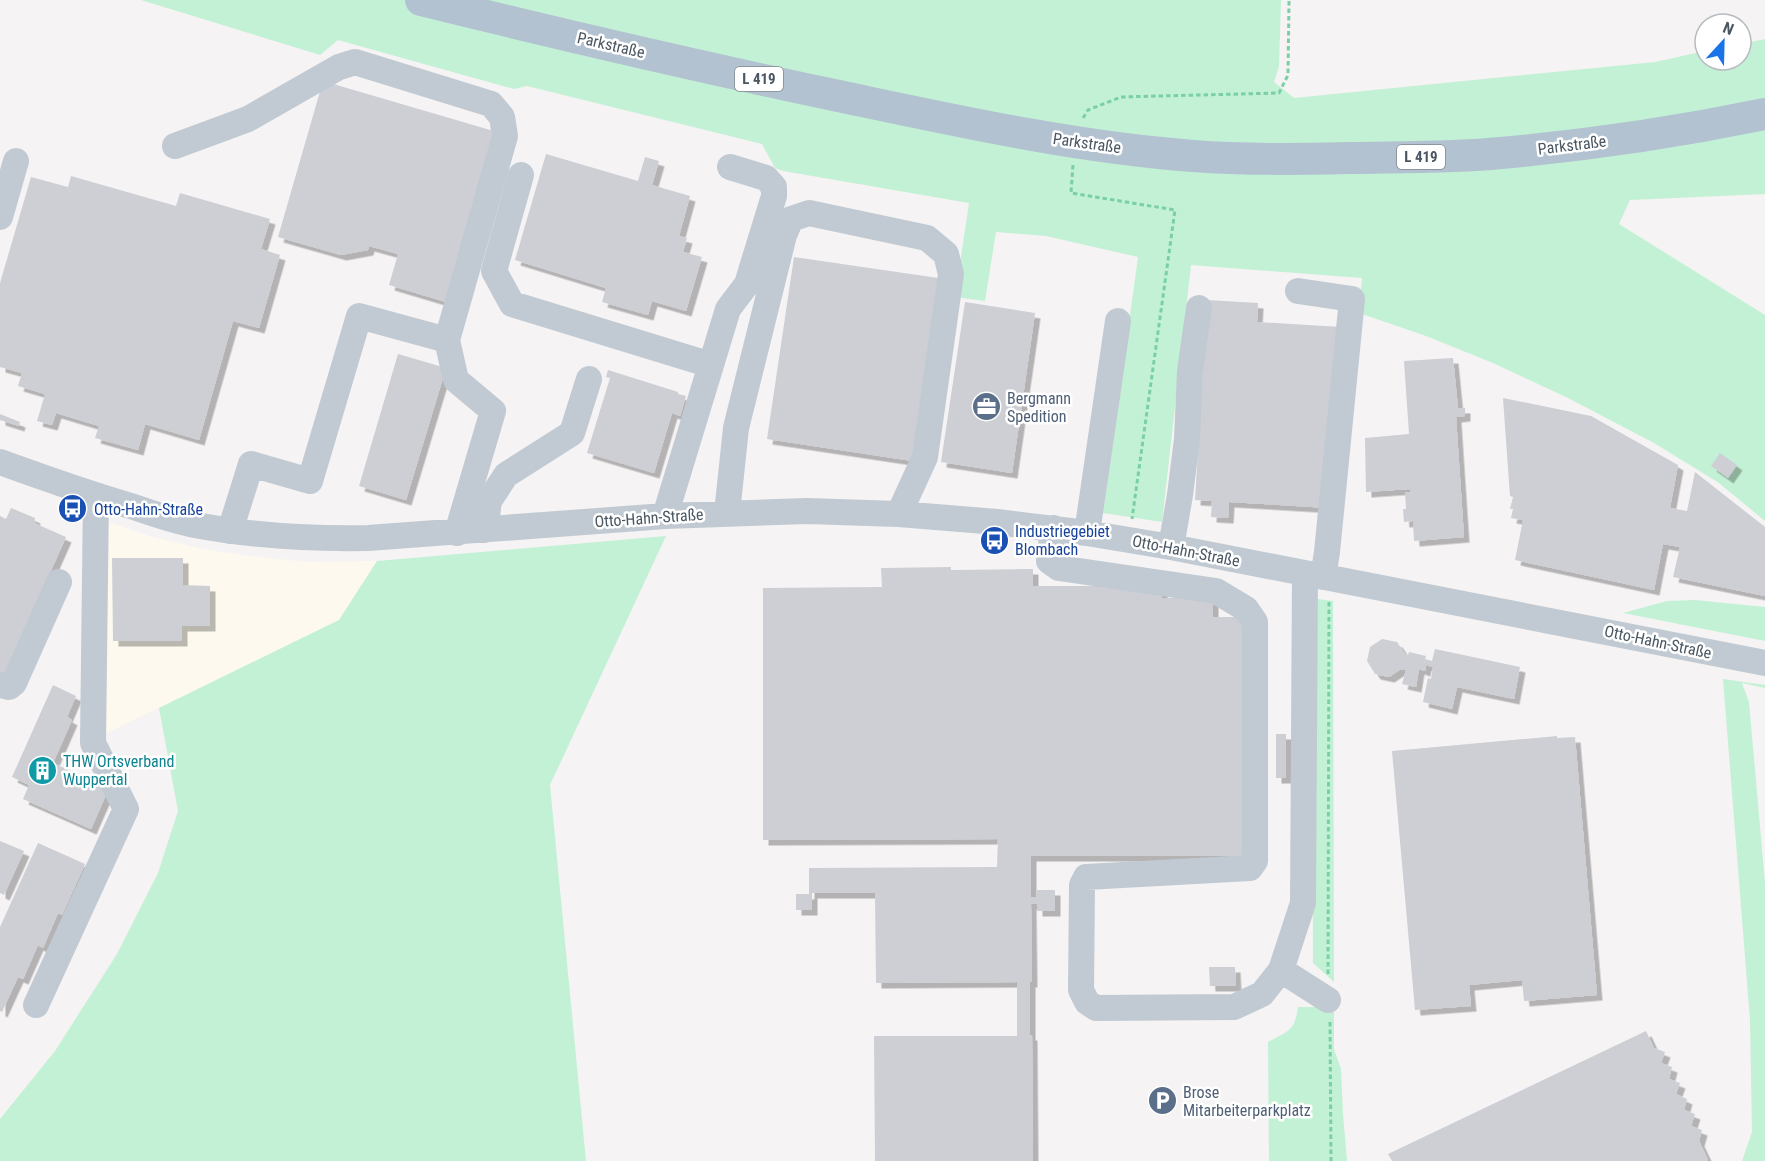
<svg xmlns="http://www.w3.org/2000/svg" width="1765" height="1161" viewBox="0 0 1765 1161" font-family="'Roboto Condensed',sans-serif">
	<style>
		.commercial { fill: #fdf9ef }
		.green { fill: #c3f1d5 }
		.building { fill: #cdcfd5; filter: url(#shadow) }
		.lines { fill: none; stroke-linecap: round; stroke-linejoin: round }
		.path { stroke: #7ad0a6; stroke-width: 3; stroke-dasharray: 4.5 3; stroke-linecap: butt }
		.minor { stroke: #c1cad2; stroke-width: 26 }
		.major { stroke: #b3c2d1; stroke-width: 32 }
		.labels { text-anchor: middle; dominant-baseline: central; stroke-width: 5; stroke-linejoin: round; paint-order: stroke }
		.shield { fill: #fff; stroke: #808990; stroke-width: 1.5 }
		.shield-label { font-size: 15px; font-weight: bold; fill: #4a5661 }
		.street-label { font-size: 16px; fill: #4a5661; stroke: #fff }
		.service-label { font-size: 16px; fill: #4e5e75; stroke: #fff; text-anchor: start }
		.transit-label { font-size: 16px; fill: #164399; stroke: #fff; text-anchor: start }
		.culture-label { font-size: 16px; fill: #0d838f; stroke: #fff; text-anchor: start }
	</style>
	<defs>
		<filter id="shadow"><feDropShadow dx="5.5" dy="5.5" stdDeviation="0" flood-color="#0004"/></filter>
	</defs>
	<rect width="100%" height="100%" fill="#f5f3f3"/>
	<path class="commercial" d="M105,521l44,15 54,13 46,7 59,6 69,-1 -38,59 -234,114z"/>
	<path class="green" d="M141,0h1140l-2,66 -5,16 20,16 361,-36 50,-11v9h36v-16l24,-5v155l-135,6 -11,24 146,91v206l-46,-38 -65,-40 -86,-45 -75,-35 -67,-27 -67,-23 3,-35 -171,-13 -29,257 -59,-9 35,-256 -92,-21 -50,-4 -11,69 -30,-4 14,-94 -186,-32 -8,-3 -13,-24 -235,-58 -13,3 -176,-49 -18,15z
		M666,536l-116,249 36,376h-586v-42l55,-68 62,-97 41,-81 20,-62 -19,-103 180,-88 38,-59z
		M1318,599l15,2 1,381 -21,-19 -1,-354z
		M1695,600l70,7v34l-142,-28 44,-12z
		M1723,679l42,6v3l-23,-5 7,19 16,181v278h-23l10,-29 -2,-112z
		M1298,1007h36v42l7,20 2,45 4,47h-78l-1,-119c20,-11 27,-11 30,-35z"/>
	<path class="building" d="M323,81l174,51 -51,170 -57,-17 9,-31 -29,-8 -1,4 -27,5 -63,-18z
		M546,154l92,27 7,-24 14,4 -7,24 38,11 -11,40 8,2 -4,14 19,5 -16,54 -34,-10 -4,14 -46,-13 4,-14 -91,-28z
		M71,176l105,30 4,-13 90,26 -9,30 19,6 -21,73 -26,-7 -34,119 -54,-16 -7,26 -43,-12 4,-12 -43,-13 -4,12 -15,-4 8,-27 -27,-8 4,-13 -22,-6v-84l31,-106 37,10z
		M794,257l151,22 -26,183 -152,-23z
		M1207,300l51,3 -1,19 84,5 -13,181 -99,-6 -1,16 -17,-1 1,-16 -17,-1z
		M965,302l70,11 -23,160 -71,-11z
		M398,354l48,14 -40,132 -47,-14z
		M1453,358l5,50h7v8l-9,1 8,120 -50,4 -1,-20 -9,1 -1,-13h3l-1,-17h5v-3l-44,3 -1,-54 44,-4 -5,-73z
		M608,370l70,22v2l8,2 -6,20 -8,-3 -18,60 -67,-20 23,-75 -4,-1z
		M1503,398l88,18 87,49 -8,43 17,3 8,-39 70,55v69l-92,-19 7,-30 -17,-3 -9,46 -139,-30 8,-40 -12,-2 2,-9h-3l3,-12 -3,-1z
		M0,414l20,8 -1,4 -19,-6z
		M1720,453l17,12 -9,13 -17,-12z
		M11,508l24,10 -1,5 32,14 -63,141 -3,-1v-161l6,3z
		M112,558h71v27l27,1v40h-28v15h-69z
		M951,567v3l82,-1v17h79v3l50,-1v10h51v19h33l2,239h-217v41h6v-7h18v21h-18v-7h-6l1,78h-2v53h2l1,126h-158l-1,-125h143v-54l-141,1 -1,-90h-63v17h-16v-16h13v-26l188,-1 1,-28 -235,1v-252l119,-1 -1,-19z
		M1382,639l15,3 8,12 3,1 1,-3 17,4 -1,3 7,2 3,-12 85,18 -6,32 -57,-12 -5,22 -29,-7 5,-24 3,1 2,-12 -7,-2 -1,6 -6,-2 -3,18 -14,-3 4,-14 -5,-1 -12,8 -14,-3 -8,-13 3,-14z
		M53,685l23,11 -9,21 5,3 -19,43 56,25 -18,41 -68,-30 6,-14 -17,-8z
		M1276,734h10v44h-10z
		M1557,736v2l18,-1 22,258 -73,6 -2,-21 -53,5 2,21 -56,4 -23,-259z
		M0,841l24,10 -20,44 -4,-2z
		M38,843l47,21 -23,51 -4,-2 -15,35 -5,-3 -15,34 -5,-2 -16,35 -2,-1v-84z
		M1209,967h26l1,19h-26z
		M1646,1031l8,17 11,4 -4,11 11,4 -3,12 11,4 -4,11 11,5 -3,11 11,4 -4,12 11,4 -3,11 9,19 -3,1h-313l-4,-7z"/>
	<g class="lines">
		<path class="path" d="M1083,118l5,-8 33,-13 158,-4 9,-18 1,-75
			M1073,165l-2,28 104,17 -43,309
			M1328,974l1,-375
			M1330,1022l1,139"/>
		<path class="minor" d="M175,146l73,-27 91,-52 16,-5 136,42 11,13 3,19 -58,204
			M521,175l-27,96 18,33 199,61 -46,151
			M0,217l16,-56
			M1298,291l54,8 -25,253 -4,25
			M711,365l17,-56 19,-25 27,-88v-9l-8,-9 -36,-11
			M0,462c44,16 89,32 134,45 20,7 41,14 61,18 58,11 114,14 173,13l297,-22 142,-5 92,3 98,8 90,11 84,14 594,116
			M727,513l9,-85 48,-193 7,-16 18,-6 118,25 19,16 5,20 -26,183 -26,57
			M1053,528l-4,33 10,7 157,23 30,18 9,13v239l-5,7 -164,9 -4,8 -1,105 6,12 9,6 138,-1 28,-13 19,-24 22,-67 2,-329
			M485,530l4,-29 17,-26 66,-42 17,-54
			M230,531l21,-67 59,17 49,-165 88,24 9,40 37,31 -36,122
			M1087,533l31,-212
			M1171,547l9,-52 7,-56 3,-68 9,-63
			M0,685l9,2 5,-4 45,-101
			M1281,970l47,30
			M36,1005l90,-196 -33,-66 3,-247"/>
		<path class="major" d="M421,0c142,35 284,68 427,98 114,24 228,49 345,58 52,4 105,3 157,2 50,-1 101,0 151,-5 89,-8 177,-21 264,-39"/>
	</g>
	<defs>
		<symbol id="office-disc" viewBox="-11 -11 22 22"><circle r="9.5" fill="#5c6f8a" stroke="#fff"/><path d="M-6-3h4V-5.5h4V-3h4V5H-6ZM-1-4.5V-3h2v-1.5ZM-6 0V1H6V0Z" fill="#fff"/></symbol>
		<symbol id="bus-disc" viewBox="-11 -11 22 22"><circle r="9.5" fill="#1a4fb4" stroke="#fff"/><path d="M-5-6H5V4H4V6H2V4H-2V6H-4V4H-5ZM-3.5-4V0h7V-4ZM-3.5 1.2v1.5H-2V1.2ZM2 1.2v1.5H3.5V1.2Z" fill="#fff"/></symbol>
		<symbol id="building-disc" viewBox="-11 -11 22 22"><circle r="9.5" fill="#0f9aa8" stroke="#fff"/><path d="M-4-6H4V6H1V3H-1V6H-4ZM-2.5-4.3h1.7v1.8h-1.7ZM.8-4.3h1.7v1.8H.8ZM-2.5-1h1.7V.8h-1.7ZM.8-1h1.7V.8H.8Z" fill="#fff"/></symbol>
		<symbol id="parking-disc" viewBox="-11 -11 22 22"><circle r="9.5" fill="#5c6f8a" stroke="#fff"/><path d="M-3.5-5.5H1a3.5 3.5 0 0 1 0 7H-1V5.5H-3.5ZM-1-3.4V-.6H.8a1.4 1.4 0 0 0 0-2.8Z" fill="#fff"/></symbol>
	</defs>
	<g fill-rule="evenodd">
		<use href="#office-disc" x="970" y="390" width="33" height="33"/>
		<use href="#bus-disc" x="56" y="492" width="33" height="33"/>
		<use href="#bus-disc" x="978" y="524" width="33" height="33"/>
		<use href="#building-disc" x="26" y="754" width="33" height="33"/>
		<use href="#parking-disc" x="1146" y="1084" width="33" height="33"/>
	</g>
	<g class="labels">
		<g class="shield">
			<rect x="735" y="67" width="48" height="24" rx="4.5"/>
			<rect x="1397" y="145" width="48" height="24" rx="4.5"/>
		</g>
		<g class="shield-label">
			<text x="759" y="79">L 419</text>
			<text x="1421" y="157">L 419</text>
		</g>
		<g class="street-label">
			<text transform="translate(611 45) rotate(13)">Parkstraße</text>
			<text transform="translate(1087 143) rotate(8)">Parkstraße</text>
			<text transform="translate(1572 145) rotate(-7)">Parkstraße</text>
			<text transform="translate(649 518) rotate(-4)">Otto-Hahn-Straße</text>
			<text transform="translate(1186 551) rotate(11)">Otto-Hahn-Straße</text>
			<text transform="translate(1658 642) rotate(12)">Otto-Hahn-Straße</text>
		</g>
		<g class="service-label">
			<text x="1007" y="398">Bergmann<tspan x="1007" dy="18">Spedition</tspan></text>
			<text x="1183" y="1092">Brose<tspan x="1183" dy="18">Mitarbeiterparkplatz</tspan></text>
		</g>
		<g class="transit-label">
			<text x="94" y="509">Otto-Hahn-Straße</text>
			<text x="1015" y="531">Industriegebiet<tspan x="1015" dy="18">Blombach</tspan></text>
		</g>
		<g class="culture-label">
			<text x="63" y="761">THW Ortsverband<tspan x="63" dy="18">Wuppertal</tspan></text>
		</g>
	</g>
	<g transform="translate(1723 42) rotate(22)"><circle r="28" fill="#ffffff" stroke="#b7bbc0" stroke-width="1.5"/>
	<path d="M0-4.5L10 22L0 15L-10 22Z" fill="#1a73e8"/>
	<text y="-9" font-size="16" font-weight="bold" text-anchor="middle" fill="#4a5661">N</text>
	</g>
</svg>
